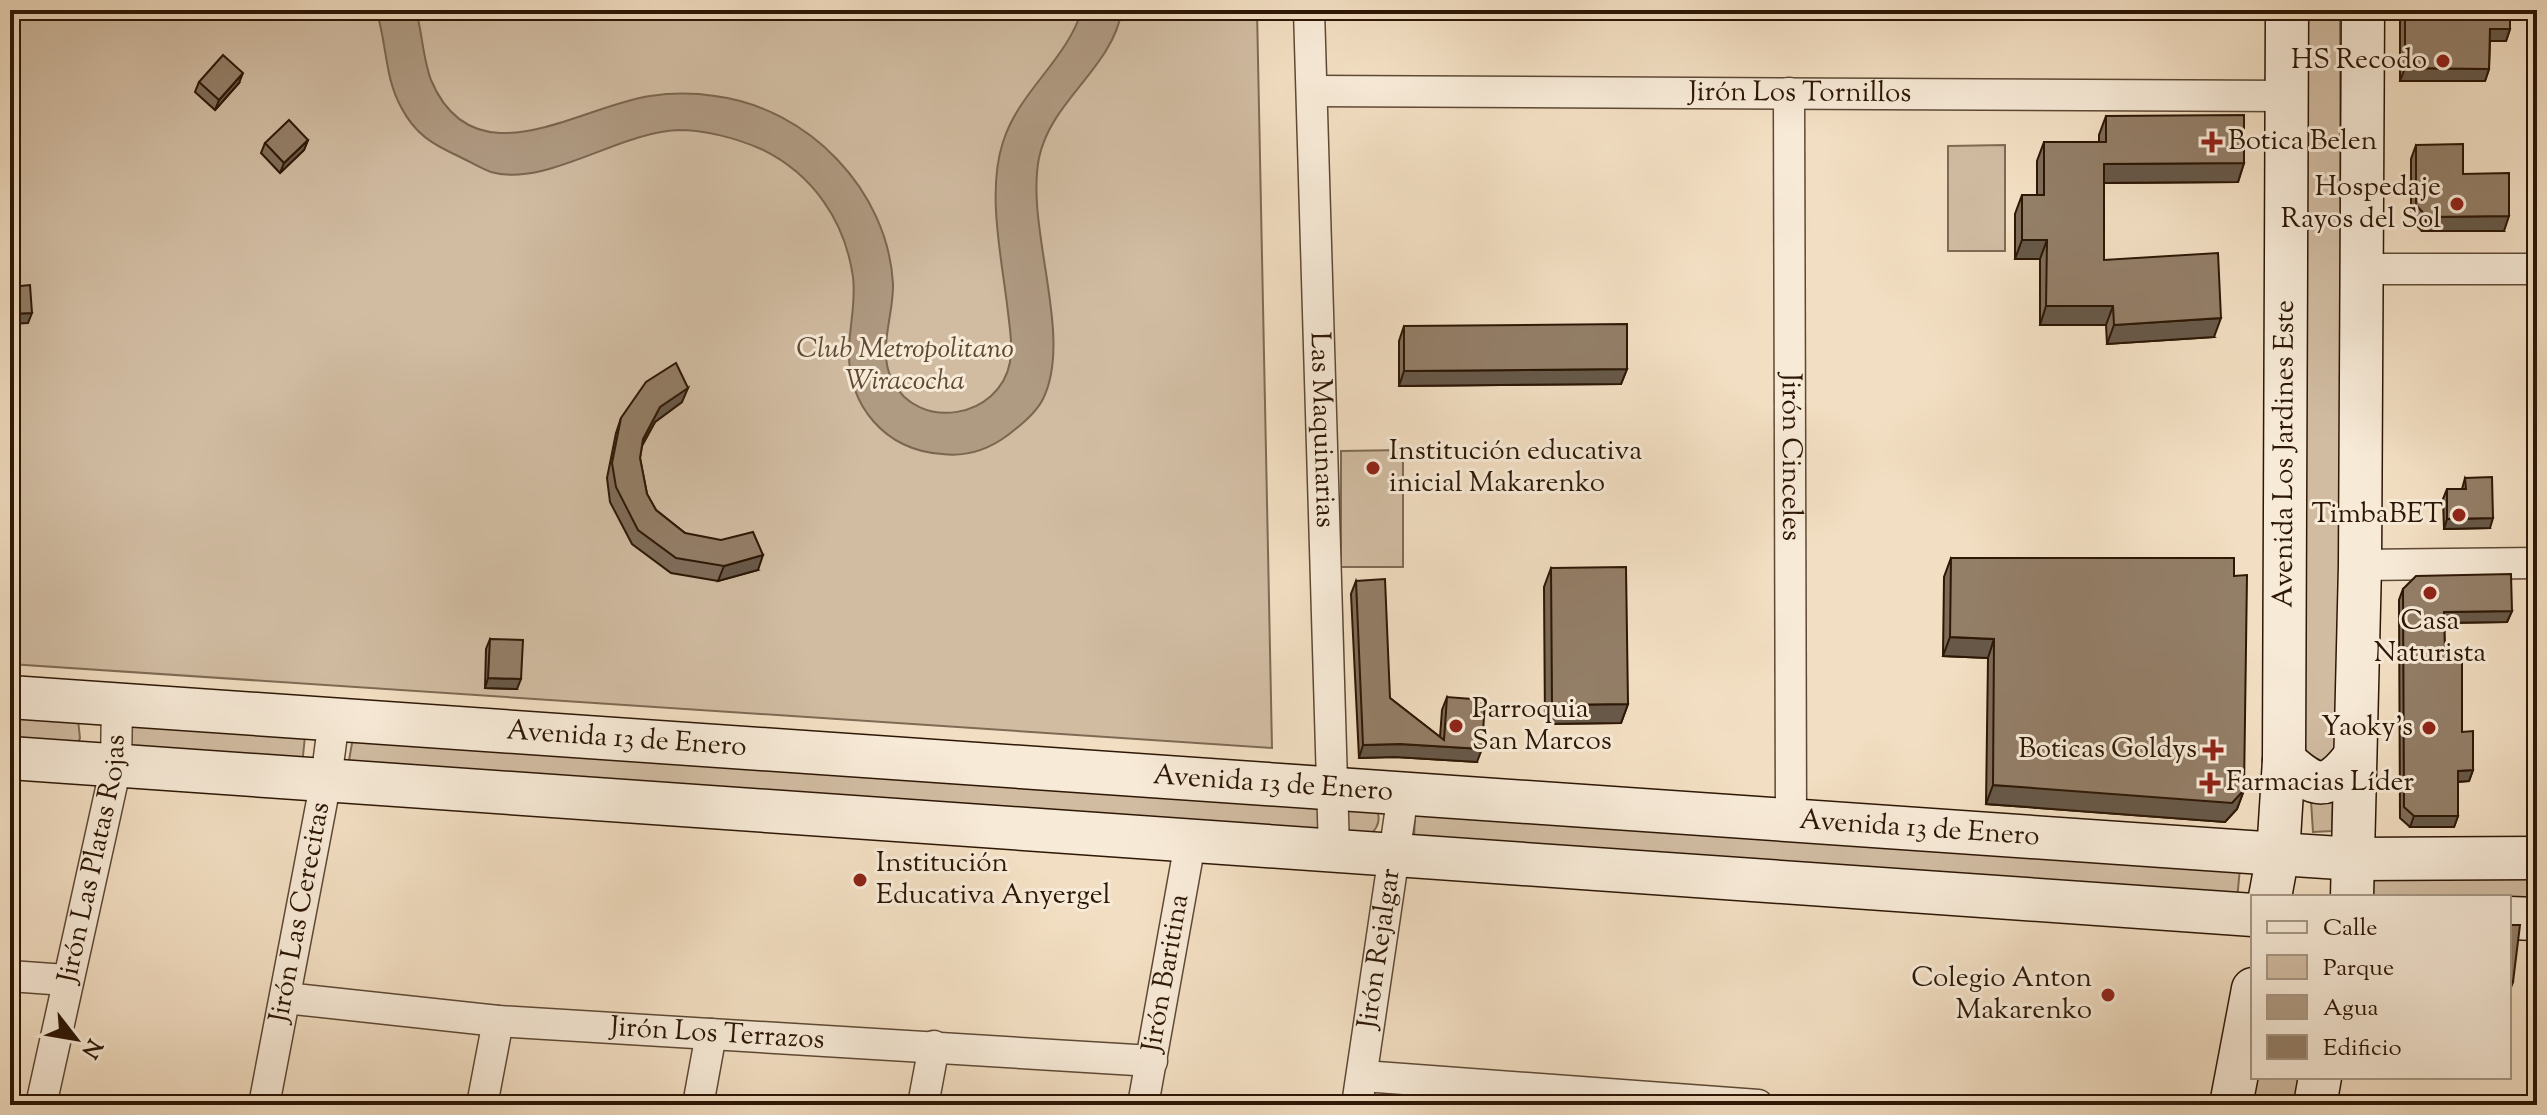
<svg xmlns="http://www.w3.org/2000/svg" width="2547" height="1115" viewBox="0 0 2547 1115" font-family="'Sorts Mill Goudy',serif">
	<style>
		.green { fill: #d1bca2; stroke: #7f6a54; stroke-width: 2 }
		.water { fill: #af9a82; stroke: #7b6650; stroke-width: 2 }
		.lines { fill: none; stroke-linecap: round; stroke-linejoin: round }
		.street-casing { stroke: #5e4934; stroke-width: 33 }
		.secondary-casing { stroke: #2d1705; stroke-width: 45 }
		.street { stroke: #f7ead7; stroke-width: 30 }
		.secondary { stroke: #f7ead7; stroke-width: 42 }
		.wall { fill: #7e6c59; stroke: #2d1705; stroke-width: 2 }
		.shaded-wall { fill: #675848; stroke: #2d1705; stroke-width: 2 }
		.building { fill: #937e67; stroke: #2d1705; stroke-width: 2 }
		.poi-dot { fill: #8f2418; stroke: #f7ead7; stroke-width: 3 }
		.labels { text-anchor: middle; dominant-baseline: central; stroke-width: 6; stroke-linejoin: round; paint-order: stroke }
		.poi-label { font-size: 28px; fill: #2d1705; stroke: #f7ead7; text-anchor: end }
		.street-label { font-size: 28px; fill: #2d1705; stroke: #f7ead7 }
		.park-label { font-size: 28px; font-style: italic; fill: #5e4934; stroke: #f7ead7 }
	</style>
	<rect width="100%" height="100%" fill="#f2dec2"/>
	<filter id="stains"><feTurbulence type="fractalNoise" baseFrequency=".0025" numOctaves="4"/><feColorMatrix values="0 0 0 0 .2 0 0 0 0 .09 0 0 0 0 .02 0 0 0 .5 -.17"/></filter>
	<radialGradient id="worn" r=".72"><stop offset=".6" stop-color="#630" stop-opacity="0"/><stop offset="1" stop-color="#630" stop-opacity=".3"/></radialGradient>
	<path class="green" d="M10,10h1247l15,738 -1262,-84z
		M2308,10h32l2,742 -16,14 -23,-13z
		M2005,145v106h-57v-105z
		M1403,450v117h-62v-116z
		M10,710l68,10 2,18 -6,14 -64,-5z
		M130,715l176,12 -4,38 -173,-10z
		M360,733l955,63 9,35 -977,-59 5,-29z
		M2333,797l-1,34 -19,1 -2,-31z
		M1344,807l32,1c5,10 3,19 -6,27l-24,-3z
		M1415,813l825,55 -3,32 -823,-60z
		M2537,870v33l-28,1v-7h-141l2,-17z
		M2256,1077h48l-6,28h-47z"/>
	<path class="water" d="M376,10h40c6,22 7,49 15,70 43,103 149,26 219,16 20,-3 45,-3 65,0 93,12 173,94 178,188 1,31 -16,66 -1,96 26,53 108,38 118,-18 3,-19 -1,-39 -3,-58 -6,-49 -20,-113 -4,-162 16,-51 63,-81 79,-132h40c-10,59 -71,90 -83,148 -14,71 35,178 4,241 -7,14 -22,26 -35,36 -20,15 -41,22 -66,19 -57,-4 -95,-48 -93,-106 1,-24 7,-47 4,-71 -8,-56 -40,-103 -92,-128 -25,-11 -56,-19 -83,-19 -59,2 -133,58 -187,42 -11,-4 -22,-11 -33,-16 -26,-12 -43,-22 -57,-49 -17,-31 -14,-65 -25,-97z"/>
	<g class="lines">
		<defs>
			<g id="street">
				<path id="s1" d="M1309,10l25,840"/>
				<path id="s2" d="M1312,91l976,5"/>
				<path id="s3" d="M1789,93l2,729"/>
				<path d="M2361,269h176"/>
				<path d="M2360,565l177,-2"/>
				<path d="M10,976l56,4"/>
				<path id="s4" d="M285,998l213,23 654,40"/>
				<path d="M1363,1076l395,29"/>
				<path id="s5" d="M41,1105l75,-339 1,-62"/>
				<path id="s6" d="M264,1105l62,-325 8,-61"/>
				<path d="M482,1105l16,-84"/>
				<path d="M698,1105l13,-71"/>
				<path d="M923,1105l11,-59"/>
				<path id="s7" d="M1143,1105l47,-262"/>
				<path id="s8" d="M1357,1105l46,-311"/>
			</g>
			<g id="secondary">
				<path id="s9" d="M10,697l2268,157 77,5 182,-1"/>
				<path d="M10,758l2243,157"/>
				<path d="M2284,760c32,29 44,32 71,-4"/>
				<path id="s10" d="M2270,897l8,-43 6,-94 3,-750"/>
				<path d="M2352,897l8,-332 3,-555"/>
				<path d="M2509,918l28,1"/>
				<path d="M2231,1105l22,-116"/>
				<path d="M2315,1105l5,-28"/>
			</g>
		</defs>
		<use href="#street" class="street-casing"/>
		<use href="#secondary" class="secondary-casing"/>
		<use href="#street" class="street"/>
		<use href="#secondary" class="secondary"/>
	</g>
	<path class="wall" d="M2400,10h110v19l-4,12h-16l-1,28 -4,12h-85z
		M199,82l40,1 -24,27 -20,-18z
		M2106,116l138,47 -6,19 -134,1v77l110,77 -107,7 -1,-19h-66v-66h-25v-45l7,-19h15v-34l7,-19h55v-7z
		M308,140l-4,10 -24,23 -19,-20 4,-10z
		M2416,145l47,29 41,57h-82l-11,-11v-61z
		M1404,326l223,43 -6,15 -222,2v-45z
		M682,402l-27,20 -13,24 -2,12 7,36 9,16 29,23 73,37 -40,11 -47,-8 -39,-29 -22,-42 -3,-24 9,-45 5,-15z
		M2465,478l25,50 -46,1 -1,-30 4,-10h15z
		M1951,558l293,232 -7,19 -12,13 -239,-18 2,-146 -45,-2 1,-79z
		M1551,568l77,136 -7,19 -76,1 -1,-137z
		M1356,581l34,117 50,39 2,-27 5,-13 30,65 -82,-5 -36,1 -8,-164z
		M2403,589l109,22 -5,11 -63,1 1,31 17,78 11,38 -4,11 -11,1v34l-4,11h-44l-10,-9 -1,-218z
		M490,639l27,50 -32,-1 1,-39z"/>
	<path class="shaded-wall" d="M2490,29h20l-4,12h-20z
		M2405,68l84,1 -4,12h-85z
		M243,73l-4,10 -24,27 4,-10z
		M308,140l-4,10 -24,23 4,-10z
		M2244,163l-6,19 -141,1 7,-19z
		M2509,216l-5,15h-82l5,-14z
		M2022,240h25l-7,19h-25z
		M2046,306h67l-7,19h-66z
		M32,313l-4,10 -18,1v-10z
		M2221,318l-7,19 -107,7 7,-19z
		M1627,369l-6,15 -222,2 5,-15z
		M688,388l-6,14 -27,20 -18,32 6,-15 17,-32z
		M2493,518l-3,10 -46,1 3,-10z
		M763,555l-5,15 -40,11 6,-15z
		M2512,611l-5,11 -67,1 4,-11z
		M1950,637l44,2 -6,19 -45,-2z
		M488,678l33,1 -4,10 -32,-1z
		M1628,704l-7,19 -76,1 7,-19z
		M1400,744l82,5 -5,13 -82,-5 -36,1 4,-13z
		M2473,770l-4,11 -15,1 4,-11z
		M1993,785l251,5 -7,19 -12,13 -239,-18z
		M2414,816h44l-4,11h-44z
		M2509,981l4,1 -4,11z"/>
	<path class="building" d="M2405,10h105v19h-20l-1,40 -84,-1z
		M223,55l20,18 -24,27 -20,-18z
		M2244,115v48l-140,1v96l114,-7 3,65 -107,7 -1,-19h-67l1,-66h-25v-45h22v-53h62v-26z
		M289,120l19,20 -24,23 -19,-20z
		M2463,144v30l46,-1v43l-82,1 -11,-12v-60z
		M30,285l2,28 -22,1v-27z
		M1627,324v45l-223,2v-45z
		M676,363l12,25 -28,19 -17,32 -3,19 7,36 9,16 29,23 36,7 32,-8 10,23 -39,11 -48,-8 -38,-28 -22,-43 -4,-24 9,-45 25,-36z
		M2492,477l1,41 -46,1v-30h19l-1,-11z
		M1951,558h283v18l13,-1 -3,215 -12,13 -239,-18 1,-146 -44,-2z
		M1626,567l2,137 -76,1 -1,-137z
		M2511,574l1,37 -68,1 1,42h17v78l11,-1v39l-15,1v45h-44l-10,-9 -1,-218 13,-13z
		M1385,579l5,119 54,42 3,-43 38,3 -3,49 -82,-5 -37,1 -7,-164z
		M490,639l33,1 -2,39 -33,-1z
		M2509,925h11l-7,57 -4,-1z"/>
	<g class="poi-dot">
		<circle cx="2443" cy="61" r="8"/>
		<path d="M2208 130h8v8h8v8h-8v8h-8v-8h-8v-8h8z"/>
		<circle cx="2457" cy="204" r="8"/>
		<circle cx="1373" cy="468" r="8"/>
		<circle cx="2459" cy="515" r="8"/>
		<circle cx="2430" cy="593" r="8"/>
		<circle cx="1456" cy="726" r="8"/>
		<circle cx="2429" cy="728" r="8"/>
		<path d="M2209 738h8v8h8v8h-8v8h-8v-8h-8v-8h8z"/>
		<path d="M2206 771h8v8h8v8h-8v8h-8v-8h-8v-8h8z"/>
		<circle cx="860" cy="880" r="8"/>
		<circle cx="2108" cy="995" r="8"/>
	</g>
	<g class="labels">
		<g class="poi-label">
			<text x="2427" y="61">HS Recodo</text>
			<text x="2228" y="142" text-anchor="start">Botica Belen</text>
			<text x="2441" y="188">Hospedaje<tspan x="2441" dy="32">Rayos del Sol</tspan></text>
			<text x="1389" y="452" text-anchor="start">Institución educativa<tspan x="1389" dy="32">inicial Makarenko</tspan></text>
			<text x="2443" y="515">TimbaBET</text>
			<text x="2430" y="622" text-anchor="middle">Casa<tspan x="2430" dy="32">Naturista</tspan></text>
			<text x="1472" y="710" text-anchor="start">Parroquia<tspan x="1472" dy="32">San Marcos</tspan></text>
			<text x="2413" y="728">Yaoky's</text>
			<text x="2197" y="750">Boticas Goldys</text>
			<text x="2226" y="783" text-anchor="start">Farmacias Líder</text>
			<text x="876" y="864" text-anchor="start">Institución<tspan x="876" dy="32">Educativa Anyergel</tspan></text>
			<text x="2092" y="979">Colegio Anton<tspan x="2092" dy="32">Makarenko</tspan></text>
		</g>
		<g class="street-label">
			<text stroke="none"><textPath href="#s2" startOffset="488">Jirón Los Tornillos</textPath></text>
			<text stroke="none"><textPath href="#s1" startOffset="420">Las Maquinarias</textPath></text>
			<text stroke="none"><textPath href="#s10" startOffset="444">Avenida Los Jardines Este</textPath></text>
			<text stroke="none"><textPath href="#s3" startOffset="364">Jirón Cinceles</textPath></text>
			<text stroke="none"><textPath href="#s9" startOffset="618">Avenida 13 de Enero</textPath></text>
			<text stroke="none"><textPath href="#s9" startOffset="1266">Avenida 13 de Enero</textPath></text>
			<text stroke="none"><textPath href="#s9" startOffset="1914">Avenida 13 de Enero</textPath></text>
			<text stroke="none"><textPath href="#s5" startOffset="252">Jirón Las Platas Rojas</textPath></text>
			<text stroke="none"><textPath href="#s6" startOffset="196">Jirón Las Cerecitas</textPath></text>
			<text stroke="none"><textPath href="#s8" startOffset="158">Jirón Rejalgar</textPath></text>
			<text stroke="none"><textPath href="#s7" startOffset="134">Jirón Baritina</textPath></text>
			<text stroke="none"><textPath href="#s4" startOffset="434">Jirón Los Terrazos</textPath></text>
		</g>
		<g class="park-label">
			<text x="905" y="350">Club Metropolitano<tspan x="905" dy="32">Wiracocha</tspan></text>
		</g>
	</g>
	<rect width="2547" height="1115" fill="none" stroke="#f2dec2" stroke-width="40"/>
	<rect x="12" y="12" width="2523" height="1091" fill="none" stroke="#2d1705" stroke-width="4"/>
	<rect x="20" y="20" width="2507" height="1075" fill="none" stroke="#2d1705" stroke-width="2"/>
	<rect x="2251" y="895" width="260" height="184" fill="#f7ead7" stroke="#a69683" stroke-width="2"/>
	<rect x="2267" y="921" width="40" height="12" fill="#f7ead7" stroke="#a69683" stroke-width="2"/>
	<text x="2323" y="935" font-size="24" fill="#2d1705">Calle</text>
	<rect x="2267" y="955" width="40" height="24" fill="#d1bca2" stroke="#a69683" stroke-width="2"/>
	<text x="2323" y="975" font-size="24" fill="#2d1705">Parque</text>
	<rect x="2267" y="995" width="40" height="24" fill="#af9a82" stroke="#a69683" stroke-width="2"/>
	<text x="2323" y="1015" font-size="24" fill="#2d1705">Agua</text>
	<rect x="2267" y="1035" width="40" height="24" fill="#937e67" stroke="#a69683" stroke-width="2"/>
	<text x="2323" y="1055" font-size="24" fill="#2d1705">Edificio</text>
	<g transform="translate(76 1039) rotate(121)" stroke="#f7ead7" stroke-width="6" paint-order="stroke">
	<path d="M0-6L14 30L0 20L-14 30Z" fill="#2d1705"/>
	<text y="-12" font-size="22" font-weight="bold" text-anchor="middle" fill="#2d1705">N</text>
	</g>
	<rect width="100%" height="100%" filter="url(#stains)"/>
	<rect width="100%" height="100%" fill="url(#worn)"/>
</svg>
